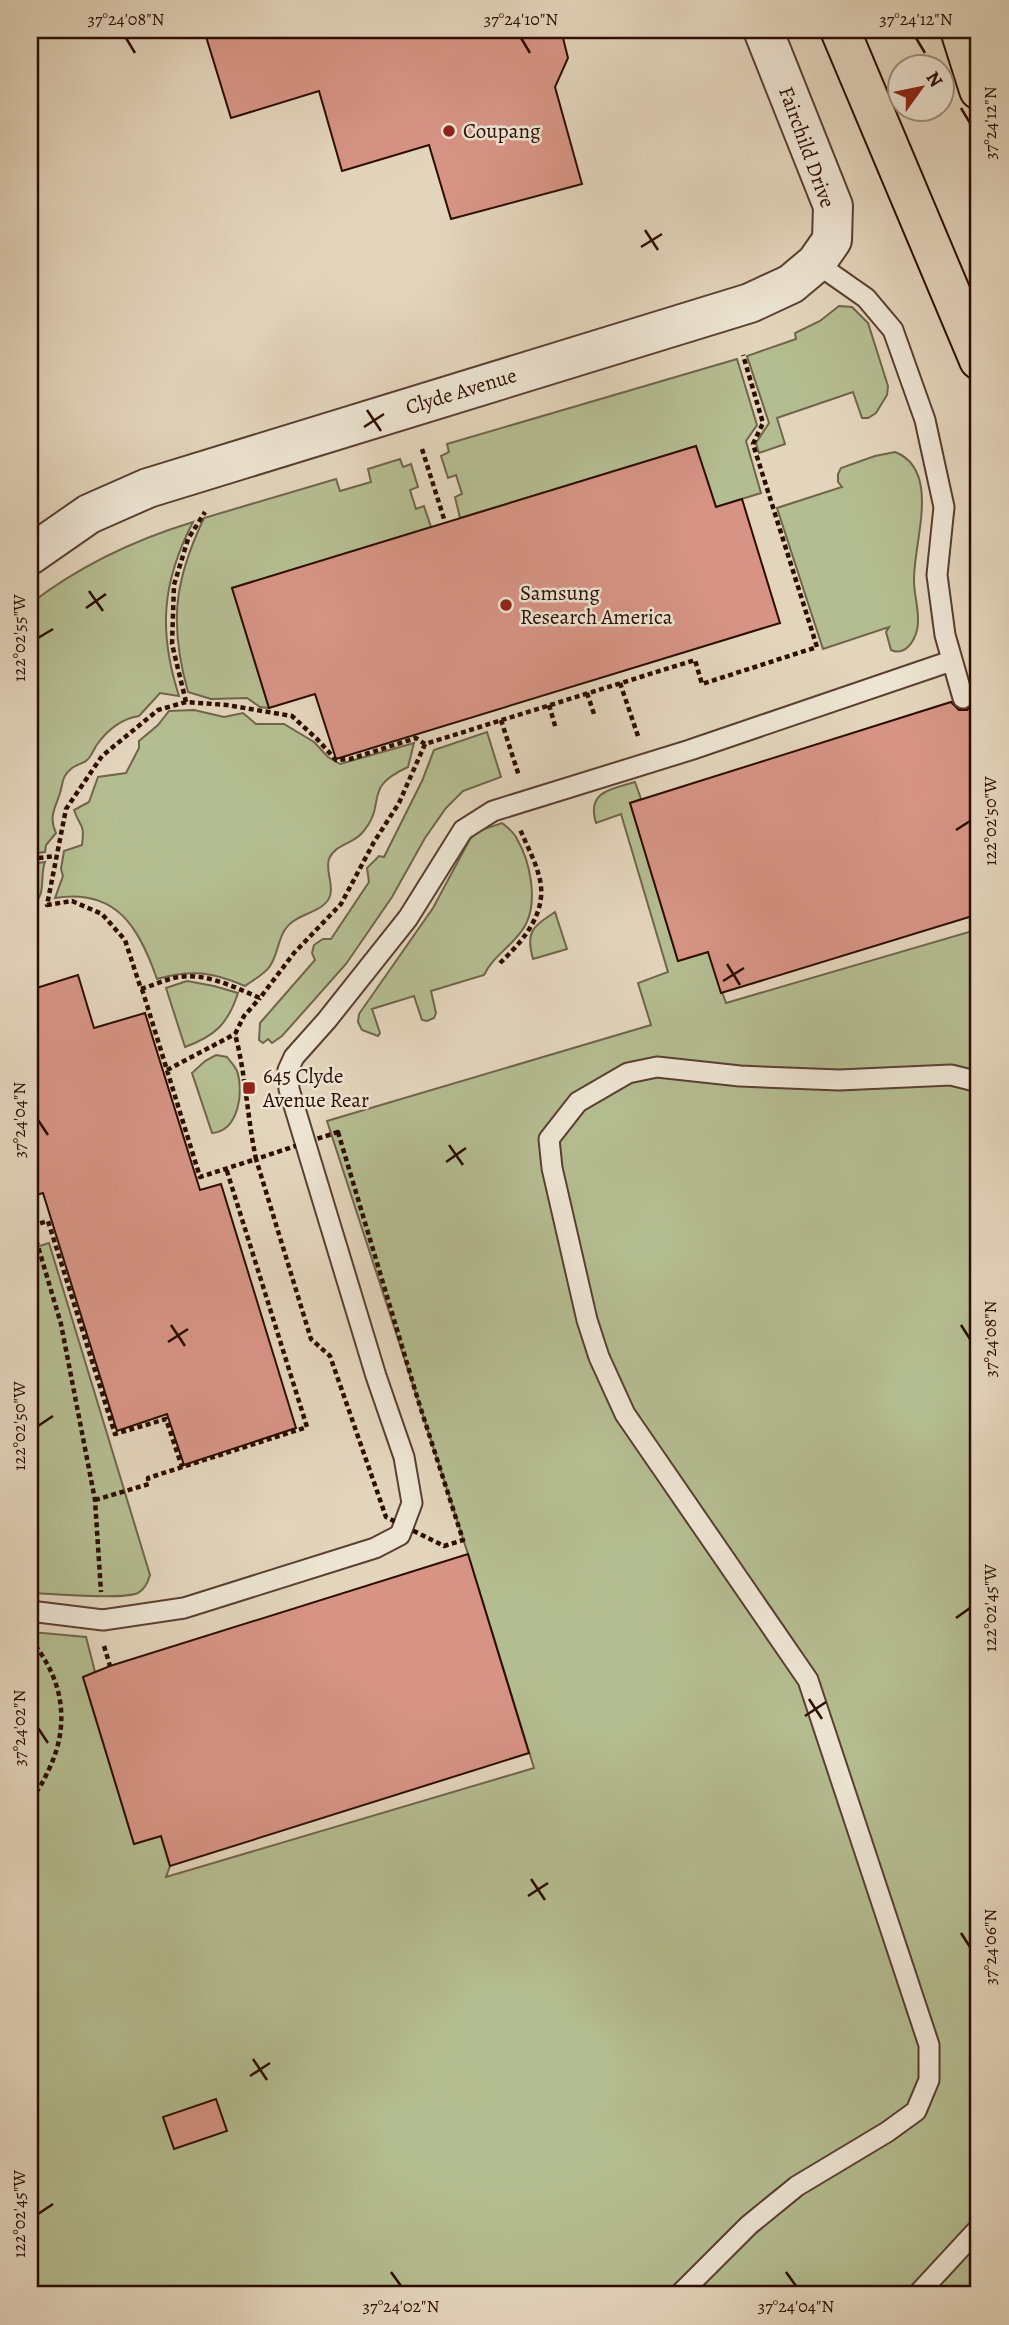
<svg xmlns="http://www.w3.org/2000/svg" width="1009" height="2325" viewBox="0 0 1009 2325" font-family="Alegreya,serif">
	<style>
		.green { fill: #b4bd91; stroke: #706549; stroke-width: 2 }
		.building { fill: #d79485; stroke: #2c0d01; stroke-width: 2 }
		.lines { fill: none; stroke-linecap: round; stroke-linejoin: round }
		.lane-casing { stroke: #5a3f30; stroke-width: 23 }
		.street-casing { stroke: #5a3f30; stroke-width: 42 }
		.highway-casing { stroke: #2c0d01; stroke-width: 42 }
		.path { stroke: #2c0d01; stroke-width: 4.5; stroke-dasharray: 5 3.5; stroke-linecap: butt }
		.lane { stroke: #ede4d3; stroke-width: 19 }
		.street { stroke: #ede4d3; stroke-width: 38 }
		.highway { stroke: #e3d5bc; stroke-width: 38 }
		.ticks { fill: none; stroke: #2c0d01; stroke-width: 2.5 }
		.poi-dot { fill: #8f2418; stroke: #ede4d3; stroke-width: 2.5 }
		.labels { text-anchor: middle; dominant-baseline: central; stroke-width: 5; stroke-linejoin: round; paint-order: stroke }
		.poi-label { font-size: 21px; fill: #2c0d01; stroke: #ede4d3; text-anchor: start }
		.street-label { font-size: 21px; fill: #2c0d01; stroke: #ede4d3 }
		.neatline { fill: none; stroke: #2c0d01; stroke-width: 2.5 }
		.ticks-label { font-size: 18px; text-anchor: middle; fill: #2c0d01 }
	</style>
	<rect width="100%" height="100%" fill="#e3d5bc"/>
	<filter id="stains"><feTurbulence type="fractalNoise" baseFrequency=".00286" numOctaves="4"/><feColorMatrix values="0 0 0 0 .2 0 0 0 0 .09 0 0 0 0 .02 0 0 0 .5 -.17"/></filter>
	<radialGradient id="worn" r=".72"><stop offset=".6" stop-color="#630" stop-opacity="0"/><stop offset="1" stop-color="#630" stop-opacity=".3"/></radialGradient>
	<path class="green" d="M839,306l13,1 16,16 20,63 -1,9 -11,18 -8,5h-6l-9,-26 -76,26 8,26 -26,9 -3,-10 13,-20 -22,-67 49,-17 -1,-6 25,-12z
		M737,359l20,66 -11,16 15,52 -45,14 -20,-61 -236,72 -5,-21 7,-3 -6,-19 -8,3 -7,-22 8,-4 -2,-8z
		M895,452c47,18 18,91 19,129 0,16 7,34 3,49 -3,12 -12,26 -26,20l-5,-18 3,-5 -66,22 -46,-141 65,-21 -4,-5v-8l3,-6 34,-12z
		M400,459l3,8 8,-3 7,23 -8,3 6,19 8,-3 7,21 -199,61 37,120 -9,-1 -13,-9 -36,1 -23,-7c-19,-68 -14,-111 16,-174l132,-39 4,12 31,-9 -3,-13z
		M193,522c-31,60 -35,109 -14,174l-19,-3 -21,23c-19,3 -32,14 -43,30 -3,5 -5,11 -9,14 -4,4 -10,4 -15,8 -12,10 -8,15 -13,28 -5,14 -10,22 -3,37l-10,12 -1,7 -15,2v-250c49,-38 104,-64 163,-82z
		M194,710l30,7 19,-4 13,11h28l30,18 14,15 12,7 74,-21 -6,24c-48,22 -19,35 -46,66 -9,11 -27,11 -33,26 -4,12 5,25 1,37 -5,15 -28,17 -39,27 -13,10 -12,30 -21,43 -5,8 -17,14 -25,20 -32,-14 -54,-17 -88,-7 -18,-51 -40,-91 -102,-81l8,-22 -2,-7 3,-18 18,-6c3,-23 -2,-17 -8,-35l15,-8 9,-25 28,-4 13,-25v-7l19,-16 11,-14z
		M487,732l14,45 -38,14 -17,17 -21,30 -33,59 -46,67 -64,72 -10,7 -4,-4 -5,4 -4,-3 1,-17 55,-63 -3,-7 2,-8 9,-6h8l38,-57 -2,-14 12,-12 5,1 38,-76 12,-31z
		M635,782l6,17 -11,4 48,158 30,-9 18,51 253,-74v1366h-949v-648l2,-15 54,5 9,35 -12,5 51,167 27,-8 9,30 -4,11 368,-109 -66,-214 -141,-433 324,-96 -13,-42 30,-11 -47,-158 -25,9c-10,-32 16,-34 39,-41z
		M502,823c6,5 12,9 15,16 13,22 21,61 9,85 -10,20 -32,30 -42,51l-53,16 5,22 -2,5 -7,3 -5,-1 -8,-24 -42,13 8,24 -2,3 -16,-6 -4,-8 1,-8 74,-106 37,-69 8,-8z
		M45,862c-6,15 3,35 -15,44v-42z
		M555,912l12,37 -34,10c-8,-28 0,-32 22,-47z
		M187,981l27,5 24,7c-10,31 -23,43 -53,54l-19,-59z
		M216,1055l11,2c3,4 8,9 10,14 7,20 2,60 -25,62l-20,-60 13,-12z
		M49,1243l101,332c-2,7 -5,14 -12,18 -15,7 -85,1 -106,0l-2,-58v-286z"/>
	<path class="building" d="M204,30h357l7,28 -13,29 27,97 -131,35 -22,-74 -87,26 -23,-80 -88,27z
		M696,446l20,61 26,-8 38,124 -444,136 -21,-65 -46,14 -37,-120z
		M979,693v221l-258,79 -13,-41 -30,9 -48,-158 321,-101 8,8h8l8,-8v-8z
		M78,975l16,53 51,-15 55,177 21,-6 75,244 -112,37 -17,-51 -50,17 -74,-238 -13,4v-207z
		M468,1554l61,199 -359,113 -9,-30 -27,8 -51,-167 27,-11z
		M216,2099l11,32 -53,18 -11,-32z"/>
	<g class="lines">
		<defs>
			<path id="lane" d="M816,263l50,35 27,32 32,90 19,87 -7,68 8,60 18,63
				M30,1611l73,9 81,-12 191,-60 25,-13 12,-32 -8,-46 -28,-81 -87,-287 -1,-19 6,-13 33,-37 81,-102 55,-88 30,-19 197,-61 261,-89
				M679,2295l70,-70 48,-39 90,-54 29,-21 13,-31v-35l-121,-365 -183,-266 -26,-57 -12,-37 -35,-152 -3,-29 29,-37 50,-29 29,-6 83,9 99,4 112,-5 28,7
				M917,2295l62,-67"/>
			<path id="street" d="M30,555l59,-41 59,-26 602,-185 41,-19 25,-21 16,-23 1,-34 -70,-176"/>
			<path id="highway" d="M840,30l139,330
				M960,30l19,60"/>
		</defs>
		<use href="#lane" class="lane-casing"/>
		<use href="#street" class="street-casing"/>
		<use href="#highway" class="highway-casing"/>
		<path class="path" d="M422,449l23,73
			M620,683l19,56
			M587,693l8,24
			M186,702l-14,-58 2,-59 14,-46 17,-27
			M549,705l7,24
			M501,720l18,56
			M425,744l-26,59 -25,39 -33,62 -47,49 -34,45c-26,-11 -53,-25 -81,-21 -13,2 -25,8 -38,12l-16,-49 -23,-26 -30,-13 -25,4 19,-96 36,-53 56,-46 28,-8 41,3 65,11 25,23 19,21 14,-1 66,-21 9,6 270,-84 7,24 115,-37 -64,-203 10,-21 -20,-68
			M30,859l25,-3
			M500,963c24,-23 49,-52 39,-87 -4,-16 -13,-32 -19,-47
			M142,989l58,188 56,-18c-9,-42 -10,-84 -21,-125l9,-18 16,-18
			M167,1070l68,-36
			M338,1132l80,268 45,140 -19,6 -58,-29 -56,-161 -19,-17 -55,-180z
			M32,1226l16,-5 67,213 51,-15 16,48
			M30,1227l2,-1 29,98 34,176 6,92
			M95,1500l54,-16 -1,-6 159,-51 -81,-259
			M30,1639c32,38 41,82 20,128 -6,13 -11,23 -20,33
			M104,1646l6,20"/>
		<use href="#lane" class="lane"/>
		<use href="#street" class="street"/>
		<use href="#highway" class="highway"/>
	</g>
	<path class="ticks" d="M126,38l9,15M521,38l9,15M916,38l9,15M961,108l9,15M645,230l13,20M641,247l21,-13M367,410l14,21M364,427l20,-13M89,591l14,20M86,608l20,-14M38,638l15,-9M956,830l14,-9M727,964l13,21M723,981l21,-13M38,1120l10,15M449,1145l14,20M446,1162l20,-14M171,1325l14,21M961,1325l9,14M168,1342l20,-13M38,1426l15,-10M956,1618l14,-10M809,1699l13,20M805,1716l21,-14M38,1728l10,15M531,1879l14,21M528,1896l20,-13M961,1933l9,14M253,2059l14,21M250,2076l20,-13M38,2214l15,-10M391,2272l10,14M786,2272l10,14"/>
	<g class="poi-dot">
		<circle cx="449" cy="131" r="7"/>
		<circle cx="506" cy="605" r="7"/>
		<rect x="242" y="1081" width="14" height="14" rx="3.5"/>
	</g>
	<g class="labels">
		<g class="poi-label">
			<text x="463" y="131">Coupang</text>
			<text x="520" y="593">Samsung<tspan x="520" dy="24">Research America</tspan></text>
			<text x="263" y="1076">645 Clyde<tspan x="263" dy="24">Avenue Rear</tspan></text>
		</g>
		<g class="street-label">
			<text transform="translate(807 147) rotate(70)">Fairchild Drive</text>
			<text transform="translate(461 391) rotate(-17)">Clyde Avenue</text>
		</g>
	</g>
	<rect width="1009" height="2325" fill="none" stroke="#e3d5bc" stroke-width="77"/>
	<g transform="translate(921 88) rotate(57)"><circle r="33" fill="#ede4d3" stroke="#a08e7f" stroke-width="2"/>
	<path d="M0-5L12 26L0 18L-12 26Z" fill="#8f2418"/>
	<text y="-10" font-size="19" font-weight="bold" text-anchor="middle" fill="#2c0d01">N</text>
	</g>
	<rect x="38" y="38" width="932" height="2248" class="neatline"/>
	<g class="ticks-label">
		<text x="126" y="25">37°24'08"N</text>
		<text x="521" y="25">37°24'10"N</text>
		<text x="916" y="25">37°24'12"N</text>
		<text transform="translate(990 123) rotate(-90)" y="6">37°24'12"N</text>
		<text transform="translate(19 638) rotate(-90)" y="6">122°02'55"W</text>
		<text transform="translate(990 821) rotate(-90)" y="6">122°02'50"W</text>
		<text transform="translate(19 1120) rotate(-90)" y="6">37°24'04"N</text>
		<text transform="translate(990 1339) rotate(-90)" y="6">37°24'08"N</text>
		<text transform="translate(19 1426) rotate(-90)" y="6">122°02'50"W</text>
		<text transform="translate(990 1608) rotate(-90)" y="6">122°02'45"W</text>
		<text transform="translate(19 1728) rotate(-90)" y="6">37°24'02"N</text>
		<text transform="translate(990 1947) rotate(-90)" y="6">37°24'06"N</text>
		<text transform="translate(19 2214) rotate(-90)" y="6">122°02'45"W</text>
		<text x="401" y="2312">37°24'02"N</text>
		<text x="796" y="2312">37°24'04"N</text>
	</g>
	<rect width="100%" height="100%" filter="url(#stains)"/>
	<rect width="100%" height="100%" fill="url(#worn)"/>
</svg>
